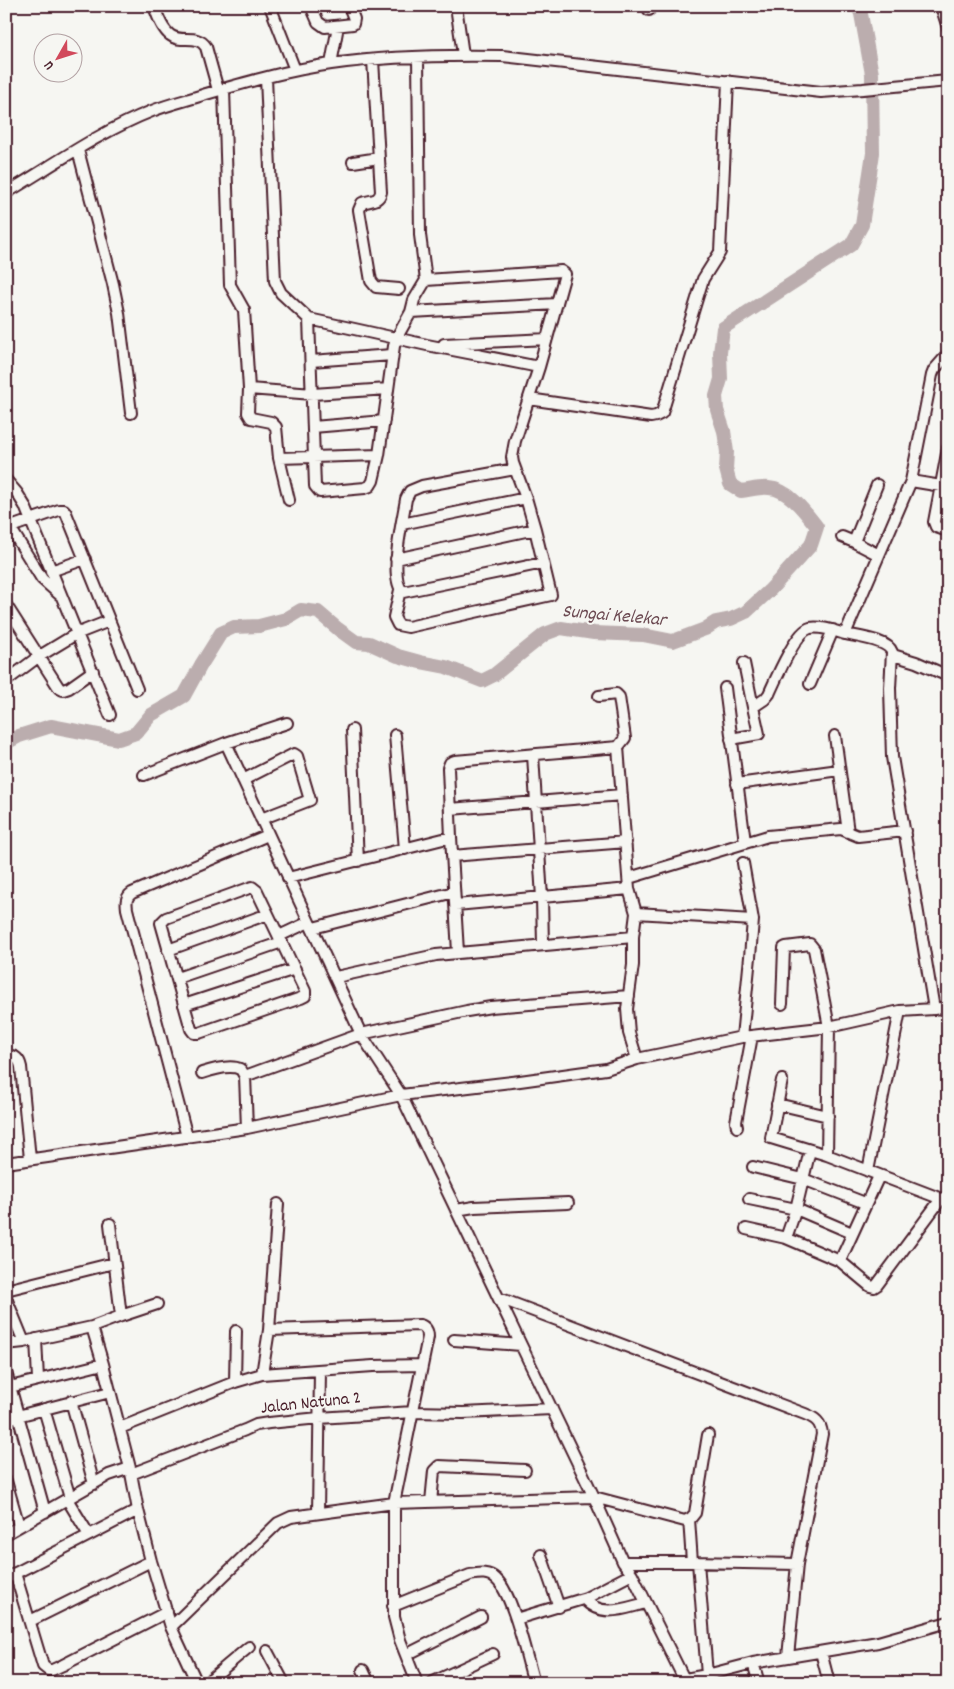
<svg xmlns="http://www.w3.org/2000/svg" width="954" height="1689" viewBox="0 0 954 1689" font-family="Dekko,sans-serif">
	<style>
		.lines { fill: none; stroke-linecap: round; stroke-linejoin: round }
		.river { stroke: #bbadae; stroke-width: 14 }
		.minor-casing { stroke: #4a1f2b; stroke-width: 14 }
		.minor { stroke: #f6f6f2; stroke-width: 10 }
		.labels { text-anchor: middle; dominant-baseline: central; stroke-width: 4; stroke-linejoin: round; paint-order: stroke }
		.street-label { font-size: 18px; fill: #4a1f2b; stroke: #f6f6f2 }
		.water-label { font-size: 19px; font-style: italic; fill: #6c4a52; stroke: #f6f6f2 }
	</style>
	<rect width="100%" height="100%" fill="#f6f6f2"/>
	<filter id="ink" filterUnits="userSpaceOnUse"><feTurbulence type="fractalNoise" baseFrequency=".02" numOctaves="2"/><feDisplacementMap in="SourceGraphic" scale="10" xChannelSelector="R" yChannelSelector="G"/><feConvolveMatrix kernelMatrix="1 2 1 2 8 2 1 2 1" color-interpolation-filters="sRGB"/></filter>
	<g filter="url(#ink)">
		<g class="lines">
			<path class="river" d="M6,743l13,-7 32,-10 68,13 17,-6 15,-18 33,-19 17,-31 20,-32 13,-6 25,-1 27,-7 15,-9 17,2 20,17 18,13 13,1 29,13 22,6 26,5 36,14 12,-6 51,-41 16,-6 33,5 49,2 30,6 32,-12 11,-7 15,-3 15,-7 24,-22 41,-45 6,-18c-11,-14 -28,-38 -48,-39 -9,-1 -19,2 -28,3l-11,-7 -4,-15 1,-17 -3,-21 -7,-21 -1,-14 5,-17 -1,-26 3,-25 128,-83 11,-20 11,-72 -1,-79 -11,-60 -3,-8"/>
			<defs>
				<path id="minor" d="M154,6c3,9 8,23 16,29 11,9 27,-2 36,12l12,43
					M270,6l25,64
					M311,6l7,16 7,5 28,-3 1,-5 -5,-13
					M456,6l7,49
					M941,6l7,22
					M649,10v-4
					M373,60l8,132c-2,10 -11,8 -19,11l-3,7 12,71 5,6 23,2
					M331,64l7,-38
					M266,78l9,203 6,12 28,26 6,167 5,6 45,-4 5,-2 3,-5 6,-26 15,-109 3,-9 14,-25 3,-12 12,-20 -6,-45 -2,-177
					M224,89l6,196 14,25 5,79 -1,24 3,5 20,4 5,5 3,31 10,42
					M78,150l35,134 6,29 12,100
					M353,162l26,-4
					M6,193c47,-28 95,-62 146,-82 17,-7 36,-11 54,-17 41,-12 83,-24 125,-30 57,-8 115,-9 171,-8l319,36 42,-3 85,-8
					M411,312l146,-8
					M309,319l118,26 112,22
					M444,344l103,-5
					M311,361l81,-6
					M249,389l64,5 75,-5
					M529,399l122,18 5,-1 6,-3 41,-134 17,-27 8,-171
					M313,427l71,-6
					M948,448l-14,74 2,5 12,4
					M279,458l100,-3
					M515,469l-93,17 -12,5 -4,8c-3,20 -18,79 -3,93l140,-29
					M6,480l11,13 8,13 85,209
					M911,481l36,6
					M877,485l-23,57 25,13
					M6,521l36,58 18,16
					M402,524l124,-26
					M11,527l48,-17h5l2,3 71,176
					M842,537l12,5
					M396,559l139,-30
					M51,571l34,-12
					M400,590l-6,27 4,8 10,2 143,-32 -16,-66 -9,-31 -13,-35 -1,-6 3,-16 24,-74 26,-93 -4,-3 -135,9
					M6,605l53,83 4,2 6,-2 24,-17
					M893,655l23,7 32,14
					M744,663l9,44
					M6,681l32,-24 38,-23 33,-13
					M810,684l23,-54
					M725,688l20,154
					M599,696l17,-2 3,3 6,41 -7,9
					M352,730l6,131
					M395,735l10,114
					M835,736l13,96
					M731,739l28,-5 -6,-27 12,-8 4,-5c6,-13 27,-63 41,-66 11,-2 25,3 35,6
					M226,743l135,291 40,61 193,402 29,65 9,12 54,109
					M533,755l9,143 1,47
					M144,775l82,-32 61,-20
					M243,780l51,-26 3,2 13,44 -49,19
					M737,784l102,-14
					M450,809l172,-14
					M452,856l174,-14
					M743,863l10,57
					M288,878l163,-41
					M629,878l139,-42 73,-7 17,7 47,-5
					M252,887l5,4 48,100v5l-4,2 -102,35h-5l-3,-4 -30,-106 5,-5z
					M456,905l173,-16
					M636,913l117,7 -3,37 -8,80
					M313,928l141,-36
					M279,936l30,-14
					M168,950l100,-36
					M458,952l-7,-115 -3,-69 2,-5 5,-2 163,-14 11,142 7,24 -3,24v28l-6,44 2,24 8,26
					M336,977l100,-22 197,-18
					M177,978l105,-36
					M782,1004l2,-56 2,-1 24,-3 4,5 15,78 -2,128
					M184,1005l111,-36
					M934,1009l-42,-252 -2,-69 2,-36c-4,-12 -34,-15 -47,-18l66,-153 21,-106 2,-5 14,-16
					M6,1056c9,-1 13,2 15,11l9,92
					M202,1073c9,-3 28,-9 38,-4 2,1 3,5 5,7l2,52
					M245,1076l116,-42 106,-23 24,-4 138,-11
					M782,1080l-11,58 56,17 120,46
					M777,1104l51,12
					M737,1127l-1,-5 16,-86
					M187,1137l-60,-228c-1,-7 -1,-12 5,-16l136,-58
					M6,1163l241,-35 154,-33 119,-14 86,-12 31,-10 105,-22 87,-10 71,-16 34,-2 14,-2
					M753,1167l50,12 62,24
					M868,1171l32,-160
					M749,1199l47,10 56,24
					M456,1210l18,-3 94,-4
					M110,1224l11,92
					M746,1229l40,9 54,23 30,25 4,1 3,-2 64,-86
					M786,1238l10,-29 14,-59
					M840,1261l39,-85
					M6,1290l108,-27
					M6,1298l18,44 68,-15 11,37 27,104 8,42 13,51 20,66 26,56
					M499,1298l306,116c10,4 16,8 17,20l-25,130 -9,93
					M92,1327l29,-11 36,-12
					M269,1330l151,-5c6,2 8,6 8,12l-34,166v114l6,23 17,43
					M36,1339l2,40
					M454,1340l67,5
					M6,1344l18,-2
					M6,1372l39,140
					M262,1374l7,-44 9,-126
					M235,1382l1,-51
					M10,1387l93,-23
					M71,1401l23,83
					M44,1409l26,89
					M6,1419l104,-27
					M120,1428l115,-46 27,-8 111,-8 48,-1
					M131,1474l114,-44 11,-5 13,-2 50,-5 94,-6 50,1 89,-4
					M6,1481l13,45
					M67,1499l22,36
					M431,1502l3,-31 5,-5 86,4
					M318,1513l2,-142
					M689,1519l3,43
					M6,1534l103,-59 21,-7
					M541,1555l18,52
					M623,1562h69l105,2
					M698,1562l9,113
					M15,1573l28,93 5,4h4l11,-5 104,-53
					M6,1578l132,-68
					M584,1599c18,20 41,9 62,4
					M393,1606l77,-31c10,-2 19,-3 26,4 17,14 31,81 38,104
					M516,1619l70,-21 46,-24
					M30,1621l121,-60
					M171,1627l107,-104 13,-6 103,-14 200,-6 91,24 6,-3 4,-5 13,-78
					M267,1651l17,32
					M821,1652l8,31
					M406,1655l75,-38
					M753,1663l6,20
					M363,1670l6,13
					M206,1683l43,-36
					M431,1683l62,-29
					M676,1683l9,-4 22,-4 46,-12 125,-21 70,-20"/>
			</defs>
			<use href="#minor" class="minor-casing"/>
			<use href="#minor" class="minor"/>
		</g>
	</g>
	<g class="labels">
		<g class="street-label">
			<text transform="translate(311 1404) rotate(-6)">Jalan Natuna 2</text>
		</g>
		<g class="water-label">
			<text transform="translate(614 617) rotate(5)">Sungai Kelekar</text>
		</g>
	</g>
	<rect width="954" height="1689" fill="none" stroke="#f6f6f2" stroke-width="25"/>
	<rect x="12" y="12" width="929" height="1664" fill="none" stroke="#4a1f2b" stroke-width="2" filter="url(#ink)"/>
	<g transform="translate(58 58) rotate(231)"><circle r="24" fill="#f6f6f2" stroke="#b1a0a2"/>
	<path d="M0-4L9 19L0 12L-9 19Z" fill="#d1495b"/>
	<text y="-8" font-size="14" font-weight="bold" text-anchor="middle" fill="#4a1f2b">U</text>
	</g>
</svg>
